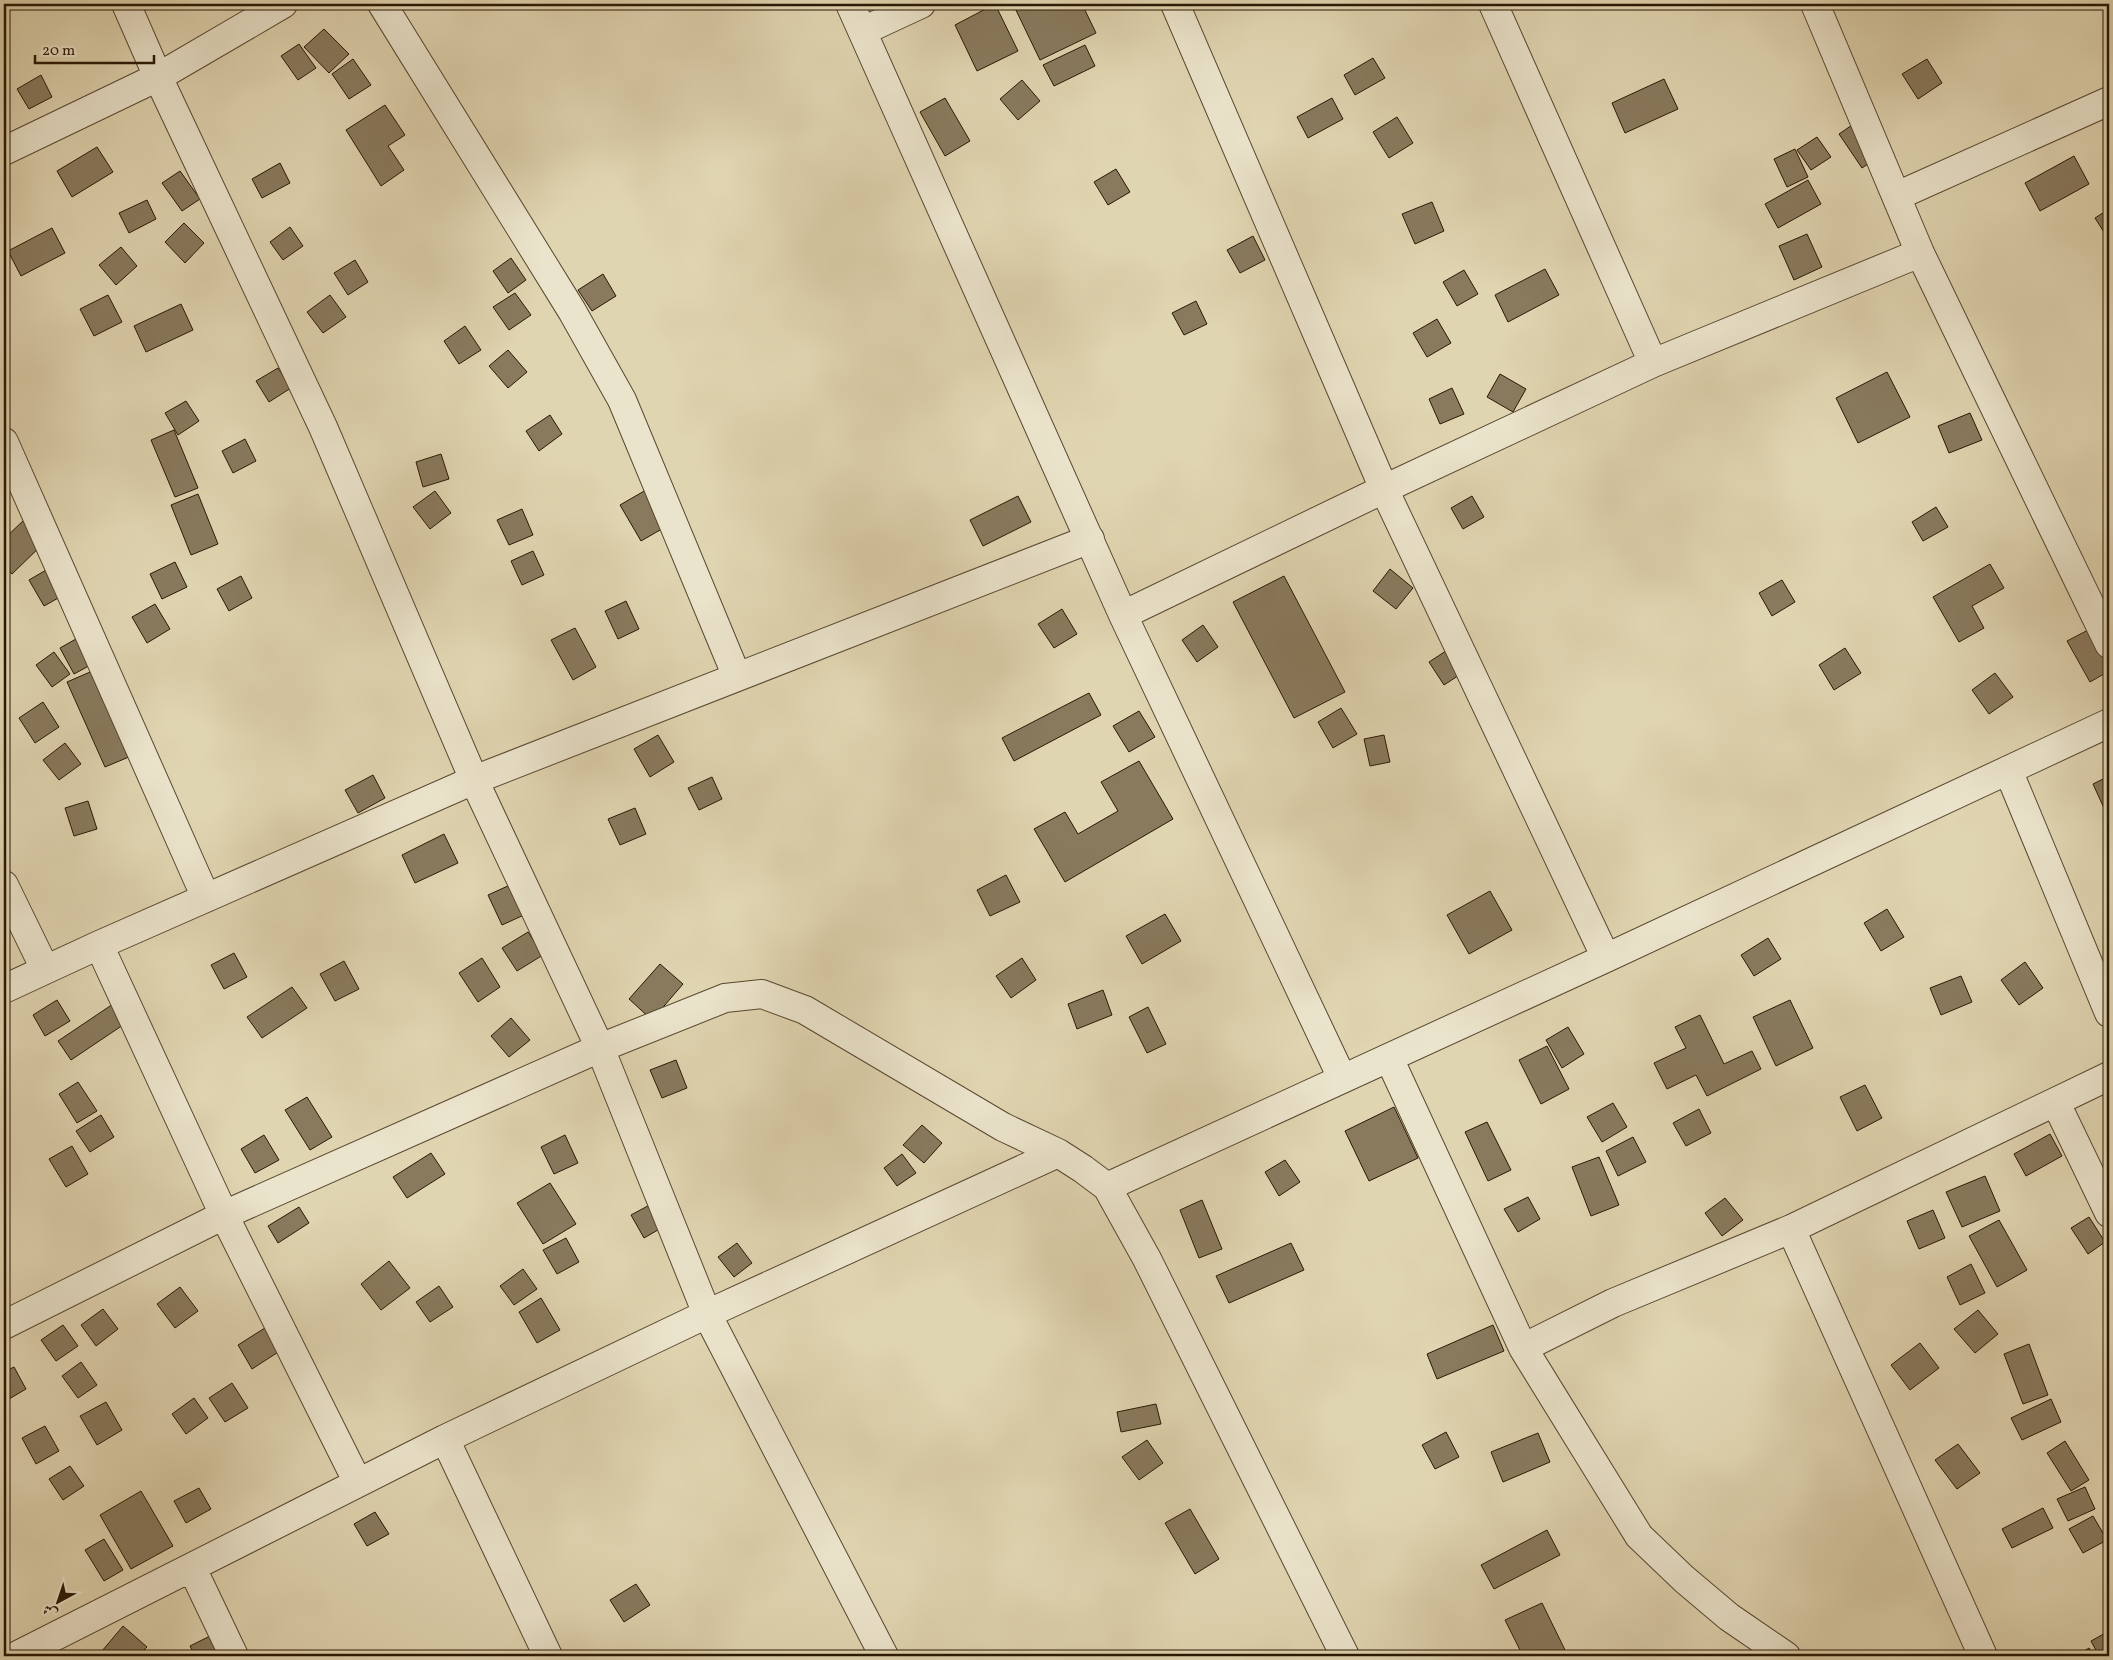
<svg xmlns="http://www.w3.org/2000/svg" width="2113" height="1660" viewBox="0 0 2113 1660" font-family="Vollkorn,Amiri,serif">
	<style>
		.building { fill: #897a5e; stroke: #2a1805 }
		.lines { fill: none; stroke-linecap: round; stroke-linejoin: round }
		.minor-casing { stroke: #584730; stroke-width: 30 }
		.minor { stroke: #ebe4cc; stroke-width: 28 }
	</style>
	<rect width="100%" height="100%" fill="#e0d5b1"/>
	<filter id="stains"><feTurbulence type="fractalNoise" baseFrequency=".004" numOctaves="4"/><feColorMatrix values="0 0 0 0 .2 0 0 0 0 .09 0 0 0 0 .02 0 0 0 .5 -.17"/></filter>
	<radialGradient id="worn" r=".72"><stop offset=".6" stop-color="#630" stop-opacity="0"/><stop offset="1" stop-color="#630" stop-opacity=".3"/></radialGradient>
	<path class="building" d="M995,4l23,47 -41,20 -22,-46z
		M1013,4h69l14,29 -56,27z
		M324,29l25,25 -20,19 -25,-26z
		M299,44l17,24 -18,12 -17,-24z
		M1085,45l10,21 -41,20 -11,-21z
		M1373,58l12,20 -30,17 -11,-20z
		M353,59l18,26 -22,14 -17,-25z
		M1927,59l15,24 -24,16 -16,-25z
		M41,75l11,22 -23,12 -12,-20z
		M1664,79l14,30 -53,24 -13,-30z
		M1022,80l18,21 -22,19 -18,-21z
		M945,98l25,43 -25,15 -25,-44z
		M1332,98l11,21 -35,19 -11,-21z
		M385,105l20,30 -17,11 16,24 -23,16 -35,-56z
		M1397,117l16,26 -24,15 -16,-26z
		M1858,121l23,34 -19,13 -23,-34z
		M1817,137l14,20 -20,13 -14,-20z
		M97,147l16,25 -41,25 -15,-26z
		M1795,149l13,28 -21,10 -13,-28z
		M2074,156l15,28 -49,27 -15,-28z
		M280,163l10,20 -28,15 -10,-19z
		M1116,169l14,23 -22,13 -14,-23z
		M180,171l20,28 -18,12 -20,-28z
		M1808,180l13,24 -43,24 -13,-24z
		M147,200l9,19 -27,14 -10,-20z
		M1432,202l12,29 -29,13 -13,-30z
		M2109,209v31l-14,-22z
		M184,223l20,20 -19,20 -20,-21z
		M290,227l13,19 -20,14 -13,-18z
		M52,228l13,25 -44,23 -13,-25z
		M1807,234l15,33 -28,13 -15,-34z
		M1253,236l12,24 -25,13 -13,-23z
		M121,247l16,19 -21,19 -17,-20z
		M511,258l15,22 -18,13 -15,-22z
		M355,260l13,22 -20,13 -14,-22z
		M1545,269l14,26 -51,27 -13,-27z
		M1464,270l14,24 -21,12 -14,-24z
		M603,274l13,22 -24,15 -14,-21z
		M515,293l16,22 -22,15 -16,-23z
		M108,295l14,27 -28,14 -14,-27z
		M330,295l16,22 -23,16 -16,-21z
		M1196,301l11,23 -23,11 -12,-22z
		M181,304l12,26 -47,22 -12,-26z
		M1437,319l14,24 -24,14 -14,-24z
		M465,326l16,24 -22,14 -15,-23z
		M508,350l19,22 -19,16 -19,-22z
		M278,368l13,20 -22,14 -13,-21z
		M1887,372l23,45 -52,26 -22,-45z
		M1500,374l26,15 -13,23 -26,-15z
		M1452,388l12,26 -24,10 -11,-25z
		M186,401l13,20 -21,14 -13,-22z
		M1970,413l12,27 -33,13 -11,-27z
		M550,415l12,19 -23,17 -13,-20z
		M174,430l24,58 -23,9 -24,-57z
		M245,439l11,22 -23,12 -11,-22z
		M441,454l8,25 -26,8 -7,-25z
		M646,490l21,36 -26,15 -21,-36z
		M435,491l16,22 -21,16 -17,-22z
		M198,494l20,50 -27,11 -20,-50z
		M1018,496l13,26 -48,24 -13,-26z
		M1472,496l12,21 -21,12 -12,-21z
		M1936,507l12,20 -25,14 -11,-19z
		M522,509l11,26 -24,10 -12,-25z
		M25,519l21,22 -34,33 -8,-9v-26z
		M533,551l11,24 -22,10 -11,-24z
		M175,562l12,25 -25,12 -12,-25z
		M1990,564l14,24 -32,18 12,22 -25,14 -26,-45z
		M53,566l16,26 -25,14 -15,-26z
		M1390,569l23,19 -17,21 -23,-18z
		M241,576l11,22 -23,13 -12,-22z
		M1284,576l61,116 -51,26 -61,-116z
		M1782,580l13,22 -23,14 -13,-23z
		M626,601l13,28 -21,10 -13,-28z
		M155,604l15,25 -23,14 -15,-26z
		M1062,609l15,25 -23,14 -16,-24z
		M1203,625l15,22 -21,15 -15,-22z
		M575,628l21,39 -23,13 -22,-40z
		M2092,628l17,33v10l-19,11 -23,-41z
		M83,635l15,26 -24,13 -14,-26z
		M1452,647l15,23 -23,15 -15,-23z
		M1845,648l16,25 -27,17 -15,-25z
		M54,652l16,22 -18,13 -16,-22z
		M97,669l39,85 -31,13 -38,-85z
		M1995,673l18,24 -24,17 -17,-24z
		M1089,693l12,22 -87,46 -12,-23z
		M43,702l16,25 -24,16 -16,-25z
		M1341,708l16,26 -24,14 -15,-26z
		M1139,711l16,26 -26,15 -16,-26z
		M658,735l16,27 -24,15 -16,-28z
		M1384,735l6,27 -20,4 -6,-27z
		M65,743l16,21 -22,16 -16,-20z
		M1139,761l34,58 -108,63 -31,-53 31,-17 13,22 40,-23 -17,-29z
		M373,775l12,23 -27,15 -13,-23z
		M2109,776v40l-1,1 -15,-33z
		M712,777l10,22 -23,11 -11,-22z
		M88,801l9,28 -23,7 -9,-28z
		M635,808l11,26 -26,11 -12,-26z
		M444,834l14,29 -43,20 -13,-28z
		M1006,875l14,27 -30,14 -13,-26z
		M510,885l14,30 -22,10 -14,-30z
		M1490,891l22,39 -43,24 -22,-39z
		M1887,909l17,28 -23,14 -17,-28z
		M1165,914l16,27 -39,23 -16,-28z
		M528,932l15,23 -26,16 -15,-23z
		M1768,938l13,21 -27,17 -13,-21z
		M234,953l13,24 -23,12 -13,-24z
		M482,958l18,29 -22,15 -19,-29z
		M1022,958l14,22 -25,18 -15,-22z
		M344,961l15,28 -24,12 -15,-27z
		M2025,962l18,26 -24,17 -18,-25z
		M660,964l23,20 -31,36 -23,-21z
		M1961,976l11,26 -31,13 -11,-27z
		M292,987l15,21 -45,30 -15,-21z
		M1103,990l9,25 -35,14 -9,-25z
		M57,1000l13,21 -25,15 -12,-21z
		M1790,1000l23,48 -37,18 -23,-49z
		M113,1004l13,19 -55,37 -13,-19z
		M1148,1007l18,37 -19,9 -18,-36z
		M1700,1015l24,49 28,-13 9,18 -54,27 -11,-21 -29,14 -13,-26 32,-15 -11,-21z
		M511,1018l19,22 -21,17 -18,-21z
		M1568,1027l16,27 -22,14 -16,-28z
		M1547,1046l22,43 -28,15 -22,-44z
		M676,1060l11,28 -25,10 -12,-28z
		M78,1082l19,29 -20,12 -18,-29z
		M1865,1085l17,33 -25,13 -17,-34z
		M307,1097l25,40 -22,13 -25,-40z
		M1613,1103l14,24 -25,15 -15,-25z
		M1394,1107l24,51 -49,23 -24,-50z
		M1699,1109l12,24 -25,13 -13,-23z
		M101,1115l13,22 -24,15 -14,-21z
		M1487,1122l24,48 -23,11 -23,-49z
		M922,1125l20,18 -18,20 -21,-18z
		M2050,1134l12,22 -36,20 -12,-22z
		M264,1135l15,25 -24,13 -14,-24z
		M565,1135l13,28 -24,11 -13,-27z
		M1633,1137l13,25 -28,14 -12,-25z
		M72,1146l16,28 -22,13 -17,-28z
		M431,1153l14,21 -38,24 -14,-21z
		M902,1154l14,19 -19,13 -13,-18z
		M1599,1157l20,48 -28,11 -19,-49z
		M1285,1160l15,22 -21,14 -14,-24z
		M1985,1176l15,35 -38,16 -16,-35z
		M550,1183l26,41 -33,20 -26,-41z
		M1528,1197l12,22 -22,13 -14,-23z
		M1725,1198l18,22 -21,16 -17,-23z
		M1202,1200l20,49 -23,9 -19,-48z
		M657,1201l13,22 -26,15 -13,-23z
		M299,1207l10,16 -31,20 -10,-17z
		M1933,1210l12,28 -26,11 -12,-28z
		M2089,1217l16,25 -17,12 -17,-26z
		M1999,1220l28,50 -30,17 -28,-51z
		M566,1238l13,24 -22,12 -14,-24z
		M737,1243l15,20 -18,14 -16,-20z
		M1291,1243l13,27 -75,33 -13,-27z
		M389,1261l21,27 -29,22 -20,-26z
		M1971,1264l14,29 -25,12 -13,-28z
		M523,1269l14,20 -23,16 -14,-19z
		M439,1286l14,21 -23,15 -14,-20z
		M180,1287l18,24 -23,17 -18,-24z
		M541,1298l19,32 -23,13 -18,-31z
		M103,1309l15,20 -22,17 -15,-21z
		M1978,1310l20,24 -23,19 -21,-24z
		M63,1325l15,21 -22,15 -15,-21z
		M1493,1325l11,26 -67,28 -10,-25z
		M268,1326l15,23 -31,20 -14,-24z
		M1920,1343l19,25 -29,22 -19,-25z
		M2029,1344l19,51 -25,9 -19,-50z
		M81,1362l16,23 -19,13 -16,-22z
		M14,1367l12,22 -22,13v-30z
		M232,1383l16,25 -23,14 -16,-24z
		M194,1398l14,20 -22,16 -14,-20z
		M2051,1399l10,23 -39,18 -11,-22z
		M106,1402l16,28 -25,15 -17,-29z
		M1156,1404l5,20 -40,8 -4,-20z
		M45,1426l14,25 -23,13 -14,-26z
		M1446,1432l13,25 -24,12 -13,-24z
		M1538,1433l12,29 -47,20 -12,-30z
		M1147,1440l16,23 -24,17 -17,-23z
		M2065,1441l24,39 -18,11 -24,-38z
		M1958,1444l22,29 -23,16 -22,-29z
		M70,1466l14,20 -21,14 -14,-21z
		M2085,1487l10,22 -27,12 -11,-22z
		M199,1488l12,21 -25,14 -12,-22z
		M141,1491l32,55 -42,23 -31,-54z
		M2043,1508l10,20 -41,20 -10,-19z
		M1190,1509l29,50 -24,15 -30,-51z
		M375,1512l14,22 -22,12 -13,-22z
		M2093,1516l14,24 -24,13 -14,-24z
		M1547,1530l13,25 -66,34 -13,-24z
		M104,1539l19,31 -19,11 -19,-31z
		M636,1584l14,21 -26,17 -14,-22z
		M1542,1603l23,47 -15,6h-27l-18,-36z
		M123,1626l24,21 -9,9h-30l-6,-5z
		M2109,1631v25h-10l-8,-15z
		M212,1635l11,21h-28l-5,-10z
		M2089,1648l5,8h-18z"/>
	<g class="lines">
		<defs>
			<path id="minor" d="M126,4l32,73 165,350 151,353 126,268 107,266 177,342
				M382,4l190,307 50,89 115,277
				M850,4l273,611 219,463
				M1175,4l209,485 222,469
				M1493,4l160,359
				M1815,4l105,249 189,391
				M863,31l58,-27
				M4,151l154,-74 125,-73
				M1897,196l212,-95
				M4,442l202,456
				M1123,615l261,-126 269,-126 267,-110
				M2008,770l101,243
				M4,885l41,84
				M99,945l125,270 134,268
				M4,989l95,-44 375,-165 616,-241
				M1389,1058l134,290 116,188 45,43 45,38 57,39
				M2056,1103l53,110
				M1107,1187l499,-229 503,-235
				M1791,1229l192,427
				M4,1325l220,-110 376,-167 125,-50 37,-4 43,16 198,117 55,26 25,16 24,18 40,72 198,397
				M1523,1348l90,-45 178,-74 318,-153
				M445,1439l103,217
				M192,1568l42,88
				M16,1656l429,-217 262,-125 351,-161"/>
		</defs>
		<use href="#minor" class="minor-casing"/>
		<use href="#minor" class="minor"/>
	</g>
	<rect width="2113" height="1660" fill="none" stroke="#e0d5b1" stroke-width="20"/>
	<rect x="5" y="5" width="2103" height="1650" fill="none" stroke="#2a1805" stroke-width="2.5"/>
	<rect x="10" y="10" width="2093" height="1640" fill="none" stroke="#2a1805"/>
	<g transform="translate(58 1602) rotate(220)" stroke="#ebe4cc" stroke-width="4" paint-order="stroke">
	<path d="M0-4L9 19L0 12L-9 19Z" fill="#2a1805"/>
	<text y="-8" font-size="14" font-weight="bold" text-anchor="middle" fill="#2a1805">ش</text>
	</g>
	<path d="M35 55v8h119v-8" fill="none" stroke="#2a1805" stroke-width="2.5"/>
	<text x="42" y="55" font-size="15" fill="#2a1805" stroke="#ebe4cc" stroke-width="4" paint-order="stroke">20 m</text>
	<rect width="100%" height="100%" filter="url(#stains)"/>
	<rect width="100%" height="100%" fill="url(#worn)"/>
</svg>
